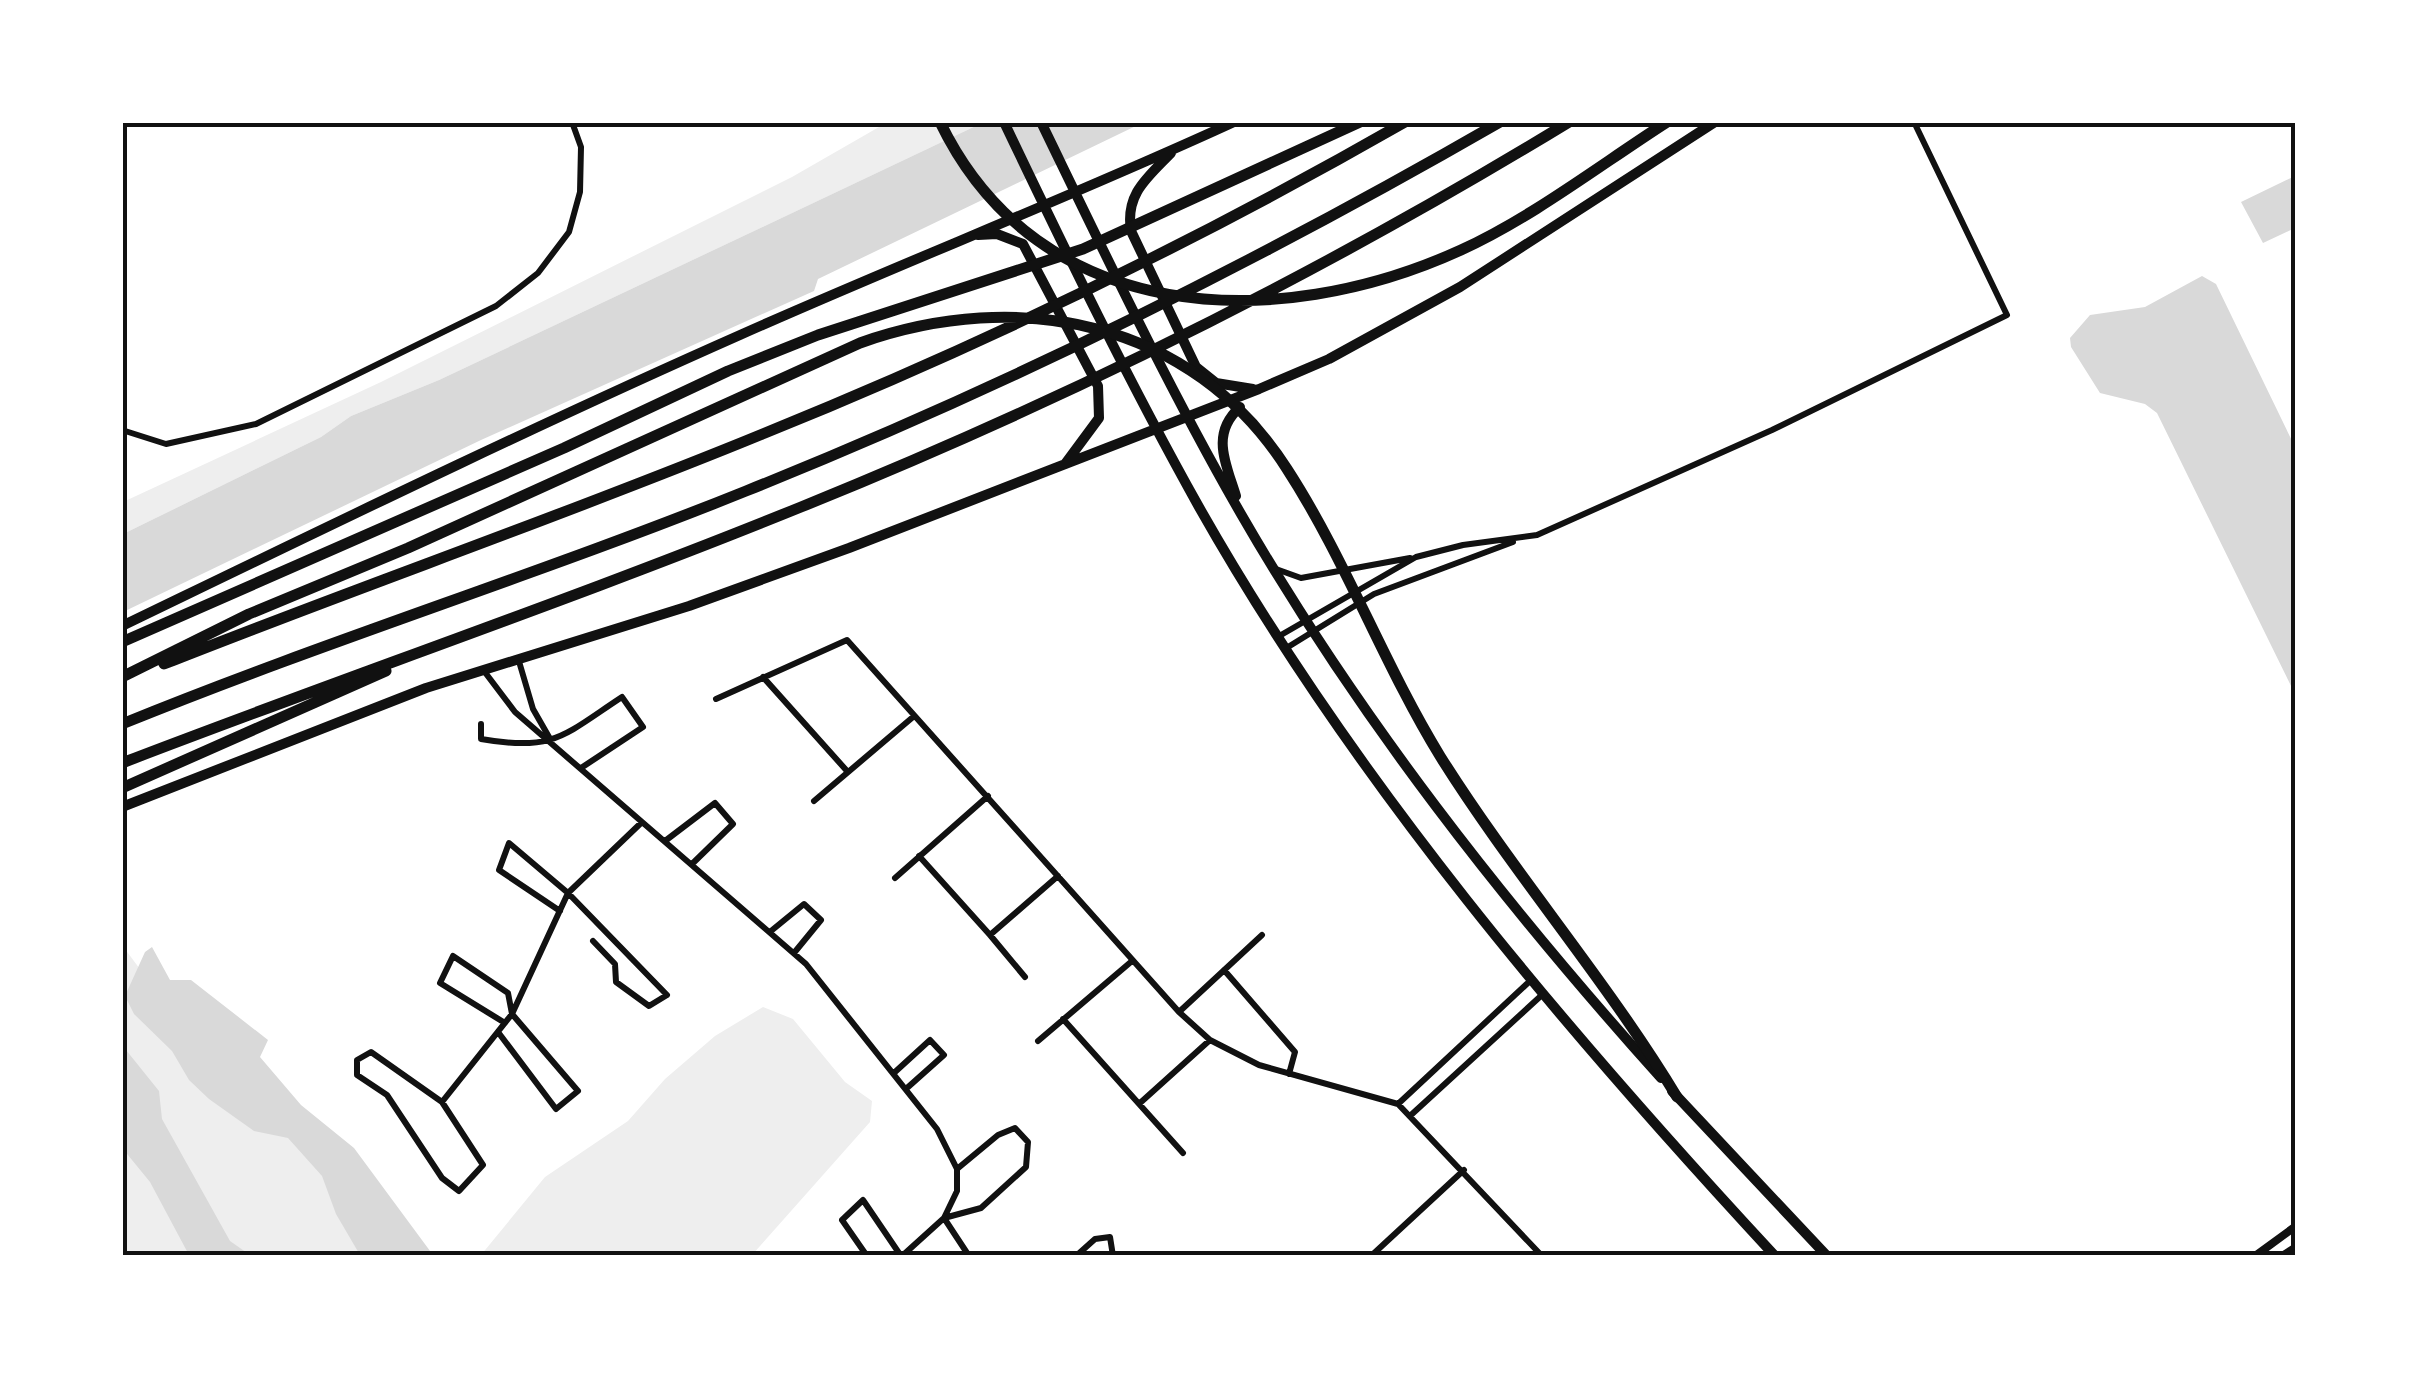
<svg xmlns="http://www.w3.org/2000/svg" width="2418" height="1378" viewBox="0 0 2418 1378" font-family="'Roboto Condensed',sans-serif">
	<style>
		.green { fill: #eee }
		.water { fill: #d9d9d9 }
		.lines { fill: none; stroke-linecap: round; stroke-linejoin: round }
		.minor { stroke: #111; stroke-width: 6 }
		.tertiary { stroke: #111; stroke-width: 8 }
		.primary { stroke: #111; stroke-width: 10 }
		.motorway { stroke: #111; stroke-width: 11 }
		.neatline { fill: none; stroke: #111; stroke-width: 4 }
	</style>
	<rect width="100%" height="100%" fill="#fff"/>
	<path class="green" d="M931,122l51,1 -543,257 -88,36 -30,21 -198,97v-32l258,-120 411,-205 94,-54z
		M122,945l32,43 265,267h-296z
		M763,1007l30,12 52,63 27,19 -2,21 -118,133h-271l64,-78 83,-56 37,-42 50,-43z"/>
	<path class="water" d="M982,123h160l-324,156 -4,12 -333,149 -358,172v-78l198,-97 30,-21 88,-36z
		M2295,176v52l-32,15 -22,-41z
		M2202,276l14,8 79,163v247l-138,-281 -12,-9 -45,-11 -29,-46 -1,-9 20,-23 55,-8z
		M152,947l18,33h21l77,60 -8,17 41,48 53,43 79,107h-73l-24,-41 -14,-38 -34,-38 -34,-7 -45,-32 -20,-19 -17,-29 -38,-37 -9,-18 20,-44z
		M122,1045l37,46 3,28 68,122 20,14h-61l-39,-73 -27,-33z"/>
	<g class="lines">
		<path class="minor" d="M122,430l44,14 90,-20 240,-118 42,-33 31,-41 11,-40 1,-45 -9,-25
			M1276,569l25,9 109,-20
			M1281,635l135,-78 47,-12 74,-10 235,-105 235,-115 -93,-193
			M1288,647l86,-53 139,-52
			M518,658l15,51 16,28
			M484,671l31,41 291,252 131,165 20,40v22l-13,27 25,38
			M763,677l84,94
			M716,699l131,-59 332,372 31,28 49,25 139,39 144,152
			M481,724v15c73,13 83,-4 141,-42l21,30 -62,41
			M814,801l99,-84
			M665,841l50,-38 18,21 -41,40
			M919,856l71,79 68,-59
			M895,878l93,-82
			M560,911l-61,-41 10,-27 59,50 99,102 -18,11 -33,-24 -1,-18 -22,-23
			M771,931l33,-27 17,16 -27,33
			M990,935l35,42
			M1224,970l71,82 -6,22
			M1179,1012l83,-77
			M1063,1019l120,134
			M498,1032l58,77 22,-18 -66,-77 -4,-21 -55,-37 -13,27 65,40
			M1038,1041l94,-80
			M371,1052l71,50 41,63 -24,26 -17,-13 -55,-83 -30,-20v-15z
			M895,1072l35,-32 14,15 -37,33
			M442,1102l70,-88 56,-121 73,-70
			M1140,1103l70,-63
			M1398,1104l133,-124
			M1411,1115l132,-121
			M867,1256l-25,-36 21,-20 38,56
			M902,1256l42,-38 37,-10 45,-41 2,-25 -13,-14 -17,7 -41,34
			M1076,1256l19,-17 15,-2 3,19
			M1371,1256l93,-86"/>
		<path class="tertiary" d="M2255,1256l41,-30
			M2282,1256l14,-9"/>
		<path class="primary" d="M1004,122c62,130 125,260 195,385 155,274 363,519 576,749
			M1041,122c64,132 127,265 200,392 117,203 263,389 420,564
			M1171,153c-24,25 -46,41 -40,78l65,136 20,16 37,6
			M978,235l19,-1 26,10 75,142 1,32 -34,46
			M1236,496c-10,-33 -26,-62 4,-89
			M122,626c205,-99 410,-199 618,-291 164,-73 331,-138 494,-213
			M122,807l304,-119 263,-82 160,-58 410,-159 70,-30 131,-72 255,-165
			M1672,1091l155,165"/>
		<path class="motorway" d="M940,122c99,205 337,212 521,128 72,-33 139,-85 206,-128
			M122,642l442,-194 164,-77 90,-36 265,-86 277,-127
			M164,664c199,-79 402,-149 601,-231 220,-89 434,-193 640,-311
			M122,677l127,-63 159,-66 452,-205c158,-56 332,-23 427,126 59,91 96,194 153,287 74,118 165,222 237,341
			M122,724c206,-84 418,-150 624,-233 260,-104 511,-229 754,-369
			M122,763c226,-87 455,-165 679,-256 265,-107 524,-236 768,-385
			M122,788l264,-117"/>
	</g>
	<rect width="2418" height="1378" fill="none" stroke="#ffffff" stroke-width="250"/>
	<rect x="125" y="125" width="2168" height="1128" class="neatline"/>
</svg>
